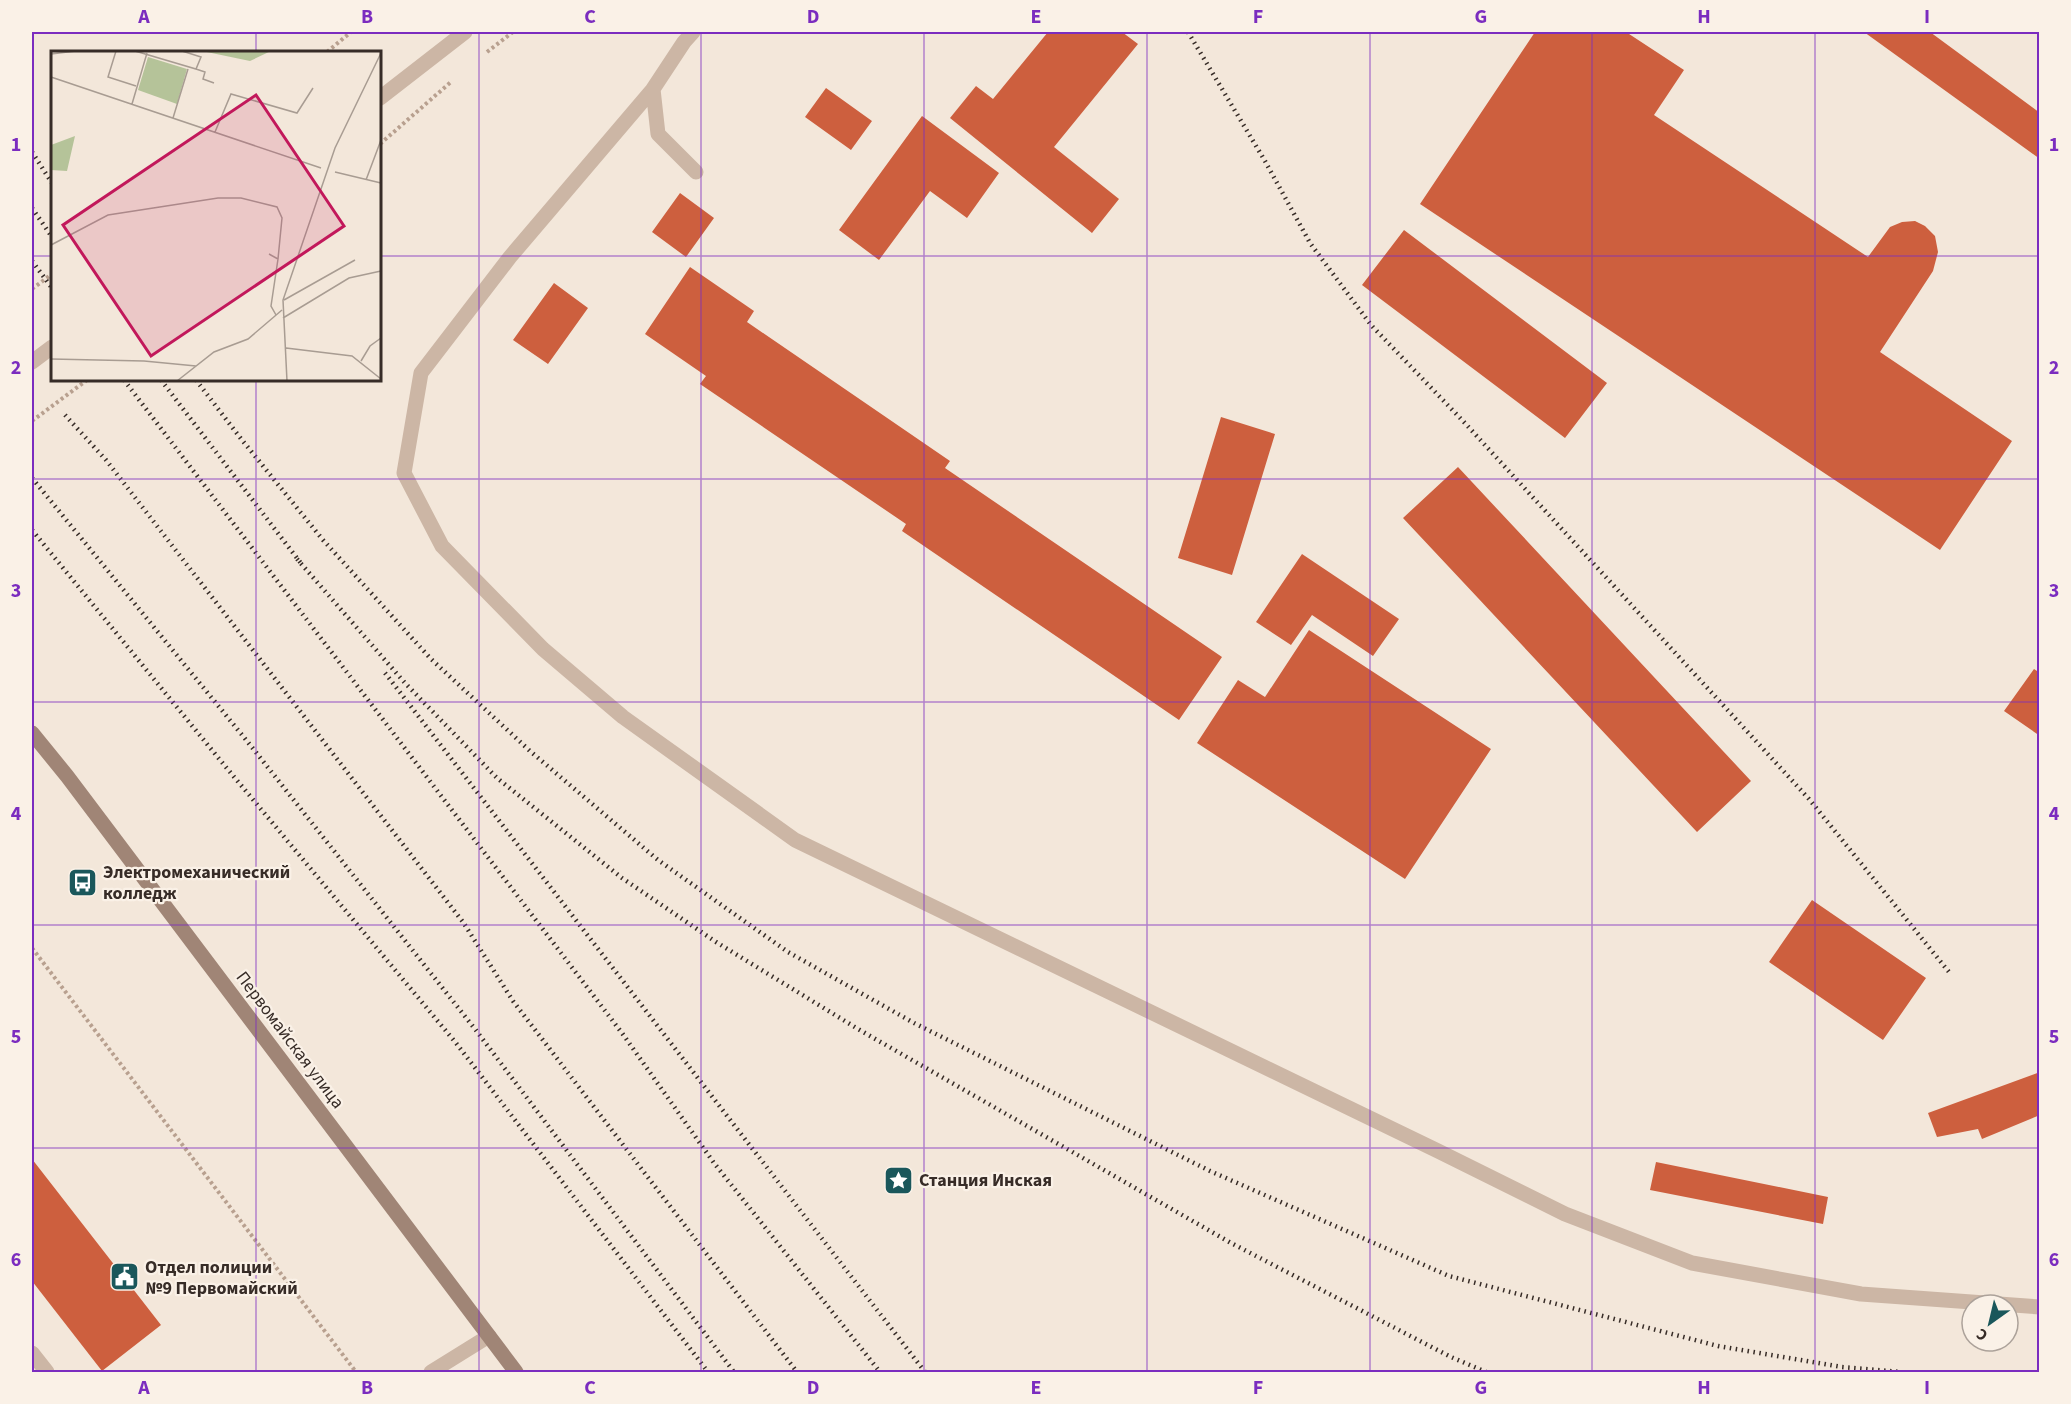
<svg xmlns="http://www.w3.org/2000/svg" width="2071" height="1404" viewBox="0 0 2071 1404" font-family="'Source Sans 3',sans-serif">
	<style>
		.building { fill: #cd5f3e }
		.lines { fill: none; stroke-linecap: round; stroke-linejoin: round }
		.path { stroke: #b8a08f; stroke-width: 4; stroke-dasharray: 3 3; stroke-linecap: butt }
		.service { stroke: #ccb6a5; stroke-width: 15 }
		.tertiary { stroke: #ccb6a5; stroke-width: 15 }
		.secondary { stroke: #a08576; stroke-width: 15 }
		.rail { stroke: #372c27; stroke-width: 4.5; stroke-dasharray: 1.5 4.5; stroke-linecap: butt }
		.grid { fill: none; stroke: #7b2cbf; stroke-width: 1.5; stroke-opacity: 0.55 }
		.labels { text-anchor: middle; dominant-baseline: central; stroke-width: 4.5; stroke-linejoin: round; paint-order: stroke }
		.poi-label { font-size: 18px; font-weight: bold; fill: #372c27; stroke: #faf1e7; text-anchor: start }
		.street-label { font-size: 18px; fill: #372c27; stroke: #faf1e7 }
		.inset-road { fill: none; stroke: #a89c92; stroke-width: 1.5 }
		.view { fill: #c2185b; fill-opacity: 0.15; stroke: #c2185b; stroke-width: 3 }
		.inset-edge { fill: none; stroke: #372c27; stroke-width: 3 }
		.neatline { fill: none; stroke: #7b2cbf; stroke-width: 2 }
		.grid-label { font-size: 20px; text-anchor: middle; font-weight: bold; fill: #7b2cbf }
	</style>
	<rect width="100%" height="100%" fill="#f3e7da"/>
	<path class="building" d="M1048,32h74l16,12 -84,103 65,52 -27,34 -142,-115 26,-32 17,13z
		M1535,32h91l58,38 -30,45 214,142 22,-30 12,-5 13,-1 10,5 10,10 3,16 -5,19 -53,81 132,89 -72,109 -520,-346z
		M1864,32h66l110,81v46z
		M826,88l46,33 -21,29 -46,-33z
		M922,116l77,57 -32,45 -37,-27 -51,69 -40,-30z
		M680,193l34,25 -28,39 -34,-25z
		M1404,230l203,153 -42,55 -203,-153z
		M690,267l64,44 -7,11 203,139 -5,7 277,189 -43,63 -277,-189 4,-7 -206,-140 6,-8 -61,-42z
		M554,283l34,25 -40,56 -35,-24z
		M1221,417l54,17 -43,141 -54,-17z
		M1458,467l293,314 -54,51 -294,-314z
		M1302,554l97,65 -26,37 -61,-41 -21,30 -35,-23z
		M1309,630l182,119 -86,130 -208,-136 41,-63 27,17z
		M2034,669l6,4v63l-36,-25z
		M1812,900l114,78 -43,62 -114,-78z
		M2040,1072v43l-58,24 -4,-10 -41,8 -9,-24z
		M32,1159l129,166 -59,46 -70,-90z
		M1656,1162l172,35 -5,27 -173,-34z"/>
	<g class="lines">
		<path class="path" d="M327,52l24,-20
			M487,52l26,-20
			M380,144l72,-63
			M32,289l20,-15
			M32,421l55,-41
			M32,948l324,424"/>
		<path class="service" d="M693,32l-9,10 -31,47 5,45 38,38
			M653,89l-143,168 -89,116 -17,100 38,73 101,103 80,68 172,123 643,311 127,63 127,49 169,31 179,13
			M32,1353l15,19
			M431,1372l58,-36"/>
		<path class="tertiary" d="M380,98l85,-66
			M32,362l20,-15"/>
		<path class="secondary" d="M32,733l35,43 449,596"/>
		<path class="rail" d="M1188,32l77,129 45,82 61,82 92,96 346,378 140,173
			M32,152l20,31
			M32,208l20,29
			M32,261l20,27
			M124,380l498,653 92,130 166,209
			M161,380l142,186
			M196,380l46,60 81,100 108,119 99,92 128,109 130,92 126,71 296,148 239,105 269,70 124,21 60,5
			M65,415l41,45 357,462 50,79 284,371
			M32,478l215,263 228,288 259,343
			M32,530l193,236 231,277 252,329
			M297,559l108,124 92,95 125,100 94,64 142,87 373,214 220,114 35,15
			M385,673l540,699"/>
	</g>
	<path class="grid" d="M256,32v20M479,32v1340M701,32v1340M924,32v1340M1147,32v1340M1370,32v1340M1592,32v1340M1815,32v1340M32,256h20M380,256h1660M256,380v992M32,479h2008M32,702h2008M32,925h2008M32,1148h2008"/>
	<defs>
		<symbol id="bus-square" viewBox="-11 -11 22 22"><rect x="-9" y="-9" width="18" height="18" rx="4" fill="#1a575b" stroke="#faf1e7"/><path d="M-5-6H5V4H4V6H2V4H-2V6H-4V4H-5ZM-3.5-4V0h7V-4ZM-3.5 1.2v1.5H-2V1.2ZM2 1.2v1.5H3.5V1.2Z" fill="#fff"/></symbol>
		<symbol id="sight-square" viewBox="-11 -11 22 22"><rect x="-9" y="-9" width="18" height="18" rx="4" fill="#1a575b" stroke="#faf1e7"/><path d="M0-6L1.8-2.2L6-1.7L2.9 1.2L3.7 5.4L0 3.3L-3.7 5.4L-2.9 1.2L-6-1.7L-1.8-2.2Z" fill="#fff"/></symbol>
		<symbol id="civic-square" viewBox="-11 -11 22 22"><rect x="-9" y="-9" width="18" height="18" rx="4" fill="#1a575b" stroke="#faf1e7"/><path d="M-.6-6.5H3V-4.5H.6V-3L4-1V1h2V6H-6V1h2V-1L-.6-3ZM-1.2 2.5V6h2.4V2.5Z" fill="#fff"/></symbol>
	</defs>
	<g fill-rule="evenodd">
		<use href="#bus-square" x="66" y="866" width="33" height="33"/>
		<use href="#sight-square" x="882" y="1164" width="33" height="33"/>
		<use href="#civic-square" x="108" y="1260" width="33" height="33"/>
	</g>
	<g class="labels">
		<g class="poi-label">
			<text x="103" y="872">Электромеханический<tspan x="103" dy="21">колледж</tspan></text>
			<text x="919" y="1180">Станция Инская</text>
			<text x="145" y="1267">Отдел полиции<tspan x="145" dy="21">№9 Первомайский</tspan></text>
		</g>
		<g class="street-label">
			<text transform="translate(290 1040) rotate(53)">Первомайская улица</text>
		</g>
	</g>
	<g transform="translate(51 51)">
		<rect width="330" height="330" fill="#f3e7da"/>
		<path d="M151,0h69l-21,10zM24,85l-8,35 -16,-1v-25z" fill="#b5c399"/>
		<path d="M97,6l39,12 -10,35 -39,-14z" fill="#b5c399"/>
		<path class="inset-road" d="M65,0l-8,26 28,9M84,0l61,18 5,-12 -19,-6M0,3l25,-3M145,18l9,3 -2,7 11,4M0,26l270,91M81,53l15,-51M122,67l15,-49M164,81l16,-38 66,19 16,-25M284,121l46,11M315,129l15,-40M0,194l57,-30 110,-17h23l36,9 5,11 -4,41M218,203l9,5 -7,47 5,9M233,249l71,-40M232,267l66,-40 32,-7M235,297l66,8 29,23M0,308l93,2 52,5M310,310l9,-15 11,-8M126,330l37,-29 34,-13 34,-29M236,330l-4,-81 52,-152 46,-95"/>
		<path class="view" d="M205,44l88,131 -193,130 -88,-131z"/>
		<rect width="330" height="330" class="inset-edge"/>
	</g>
	<rect width="2071" height="1404" fill="none" stroke="#faf1e7" stroke-width="66"/>
	<g transform="translate(1990 1323) rotate(214)"><circle r="28" fill="#faf1e7" stroke="#aca29a" stroke-width="1.5"/>
	<path d="M0-4.5L10 22L0 15L-10 22Z" fill="#1a575b"/>
	<text y="-9" font-size="16" font-weight="bold" text-anchor="middle" fill="#372c27">С</text>
	</g>
	<rect x="33" y="33" width="2005" height="1338" class="neatline"/>
	<g class="grid-label">
		<text x="144" y="23">A</text>
		<text x="367" y="23">B</text>
		<text x="590" y="23">C</text>
		<text x="813" y="23">D</text>
		<text x="1036" y="23">E</text>
		<text x="1258" y="23">F</text>
		<text x="1481" y="23">G</text>
		<text x="1704" y="23">H</text>
		<text x="1927" y="23">I</text>
		<text x="16" y="151">1</text>
		<text x="2054" y="151">1</text>
		<text x="16" y="374">2</text>
		<text x="2054" y="374">2</text>
		<text x="16" y="597">3</text>
		<text x="2054" y="597">3</text>
		<text x="16" y="820">4</text>
		<text x="2054" y="820">4</text>
		<text x="16" y="1043">5</text>
		<text x="2054" y="1043">5</text>
		<text x="16" y="1266">6</text>
		<text x="2054" y="1266">6</text>
		<text x="144" y="1394">A</text>
		<text x="367" y="1394">B</text>
		<text x="590" y="1394">C</text>
		<text x="813" y="1394">D</text>
		<text x="1036" y="1394">E</text>
		<text x="1258" y="1394">F</text>
		<text x="1481" y="1394">G</text>
		<text x="1704" y="1394">H</text>
		<text x="1927" y="1394">I</text>
	</g>
</svg>
